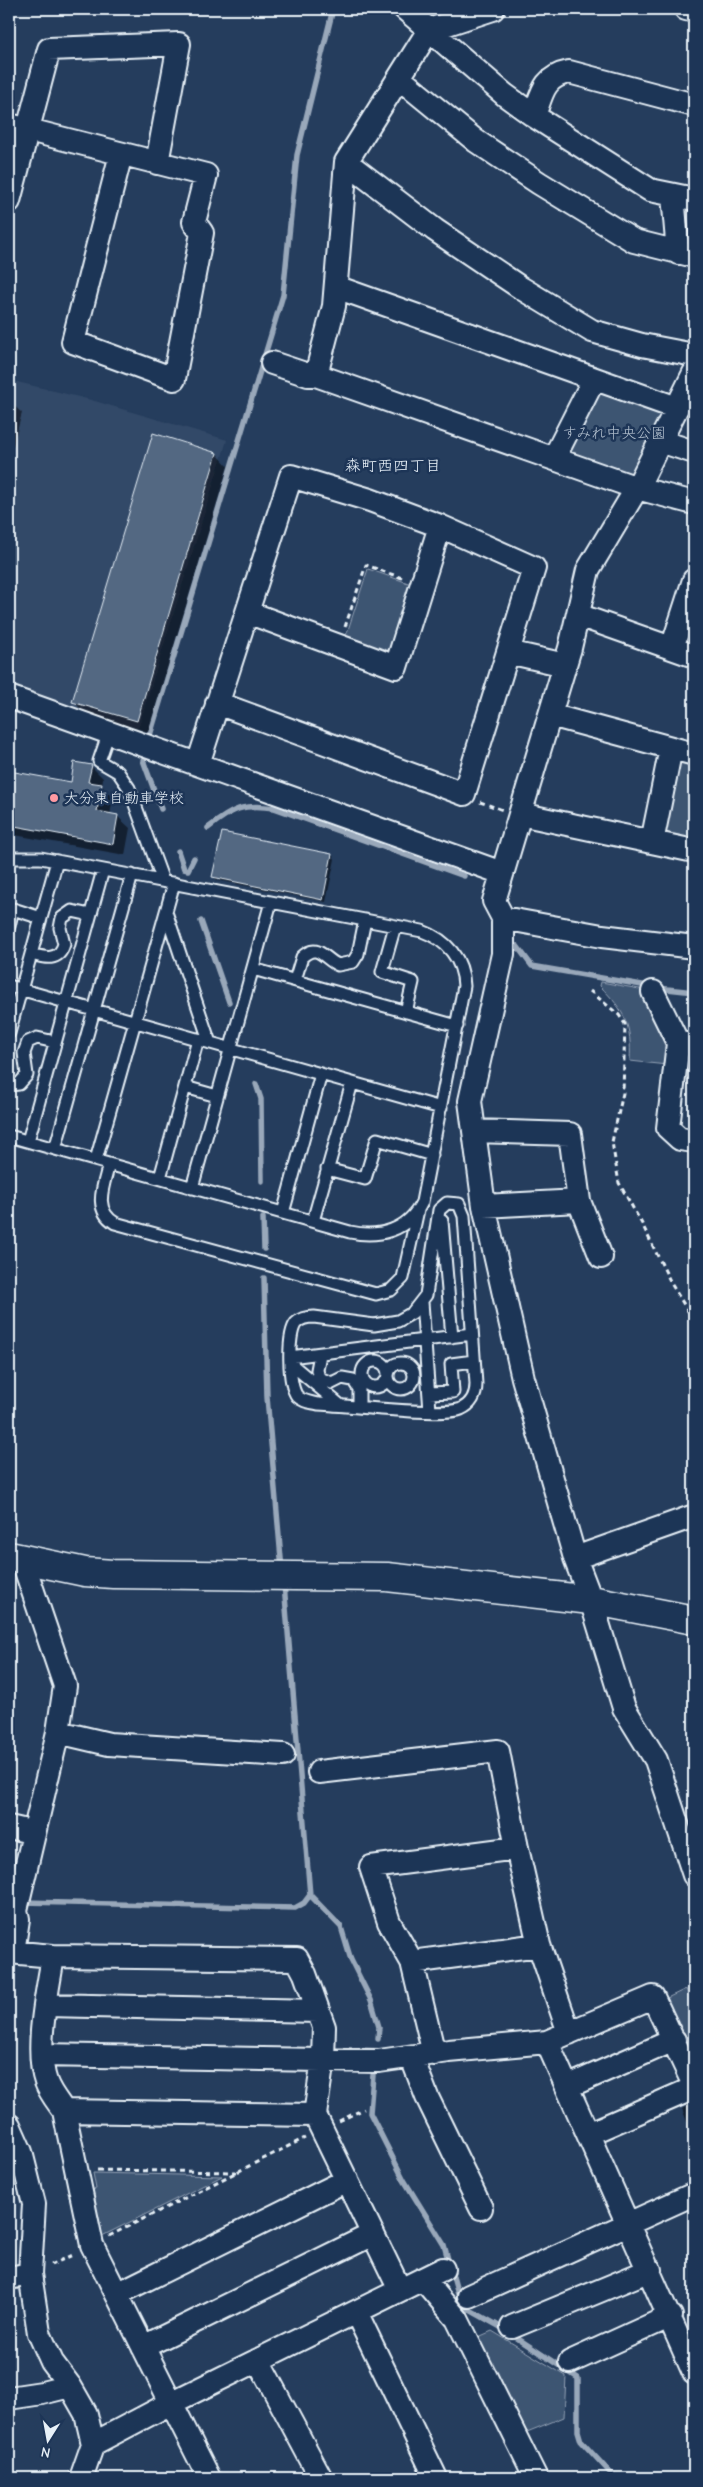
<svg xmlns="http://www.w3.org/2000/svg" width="703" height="2487" viewBox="0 0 703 2487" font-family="'Comic Neue','Klee One',sans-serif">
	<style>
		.built { fill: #334a68 }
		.green { fill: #3e5472; stroke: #93a2b5 }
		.shadow { fill: #0007 }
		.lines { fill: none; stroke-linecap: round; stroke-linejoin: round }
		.stream { stroke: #99a8ba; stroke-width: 5.5 }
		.building { fill: #536782; stroke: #e8f1f8 }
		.lane-casing { stroke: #e8f1f8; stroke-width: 15 }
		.street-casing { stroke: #e8f1f8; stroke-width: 26 }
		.secondary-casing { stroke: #e8f1f8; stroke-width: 31 }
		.path { stroke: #e8f1f8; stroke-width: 3; stroke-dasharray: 5 4; stroke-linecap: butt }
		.lane { stroke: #1d3557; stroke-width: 11 }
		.street { stroke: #1d3557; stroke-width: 22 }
		.secondary { stroke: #1d3557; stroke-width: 28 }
		.poi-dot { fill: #ff9aa2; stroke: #1d3557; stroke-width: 2 }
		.labels { text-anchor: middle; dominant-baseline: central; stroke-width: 5; stroke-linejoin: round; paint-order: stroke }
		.park-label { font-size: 15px; fill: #b5c2d0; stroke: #1d3557 }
		.poi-label { font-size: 15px; fill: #e8f1f8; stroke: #1d3557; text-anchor: start }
		.neighbourhood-label { font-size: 16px; fill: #e8f1f8; stroke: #1d3557 }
	</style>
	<rect width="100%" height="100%" fill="#253d5d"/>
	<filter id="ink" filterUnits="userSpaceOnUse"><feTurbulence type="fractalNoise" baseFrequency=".02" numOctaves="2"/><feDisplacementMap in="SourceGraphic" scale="10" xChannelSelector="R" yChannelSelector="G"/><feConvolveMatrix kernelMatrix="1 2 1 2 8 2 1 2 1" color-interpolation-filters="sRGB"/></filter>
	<g filter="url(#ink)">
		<path class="built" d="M9,380l82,20 136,40 -89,289 -129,-45z"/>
		<path class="green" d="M601,390l58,21 3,8 -31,58 -62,-22 -3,-9z
			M368,569l46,16 -20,62 -13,6 -36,-14z
			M680,760l14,4v78l-27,-6 -6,-7z
			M601,982l44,8 25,52 -3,23 -37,-4c2,-36 -5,-50 -30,-75z
			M686,1989l8,19v53l-27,-63z
			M93,2173l129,3 -124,62 -8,-48 6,-1z
			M492,2331l74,45 -2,41 -37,15 -53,-93z"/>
		<path class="shadow" d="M9,401l13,12 -13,48z
			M217,454l11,12 -80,266 -63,-19 -12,-12z
			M91,766l12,12 -1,8 11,12 -3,17 7,1 13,12 -5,27 -116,-21v-62l63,11z
			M332,855l3,4 -9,43 -109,-22 -4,-3z
			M694,2102v37l-12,-30z"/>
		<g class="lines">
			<path class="stream" d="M148,742l135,-447 14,-140 36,-146
				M146,751l-3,9 18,49
				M208,828c24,-19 35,-25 66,-20l190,68
				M178,851l6,18 4,1 6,-12
				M201,921l28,81
				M517,946l15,20 116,20
				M658,988l36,4
				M256,1084l5,15 1,82
				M263,1218l1,31
				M264,1278l3,119 15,173
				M310,1895l31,32 10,33 20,40 8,27 -1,12
				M22,1902l273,6 9,-5 6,-8 -26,-311
				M373,2075l-3,38 34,67 40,65 17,60 36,20 81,53v53l3,10 34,37"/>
		</g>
		<path class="building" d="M153,433l64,20 -80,268 -65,-19z
			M74,762l18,3 -4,17 14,2 -5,27 21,4 -5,29 -104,-19v-54l62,11z
			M222,832l110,22 -9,46 -111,-23z"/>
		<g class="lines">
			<defs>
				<path id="lane" d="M109,732l-10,29 19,11 11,16 34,93
					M9,858h32l381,73c25,9 41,28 42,55l-42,216c-14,29 -43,36 -72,30l-341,-96
					M166,912l44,131
					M9,926l4,-17 28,9
					M395,926l-13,46 31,10 -7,30
					M31,954c14,4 28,8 33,-10l-4,-16 2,-10 10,-7 18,4
					M253,969l204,57
					M295,980l7,-23c16,-15 22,2 36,8l15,-3 5,-8 7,-34
					M9,986l432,122
					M9,1033l48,-172
					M9,1085l10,-1 8,-9 -3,-22 4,-11 9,-4 18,4
					M185,1087l32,9
					M28,1141l75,-271
					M55,1149l77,-274
					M96,1160l78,-277
					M109,1164c-5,21 -17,45 6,59l261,71 15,-4 12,-12 15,-68
					M327,1169l38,10 12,-40 55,16
					M160,1178l38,-139
					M192,1188l79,-286
					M447,1203l12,1 5,12 12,168c0,11 -4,20 -15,25 -19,8 -116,-4 -143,-5 -8,-2 -15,-2 -21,-8 -9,-11 -10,-62 -1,-73 5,-5 11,-6 18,-6l60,8 24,-4 14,-8 14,-18 13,-85z
					M283,1213l38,-139
					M313,1221l39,-138
					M442,1221l10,116
					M422,1302l8,109
					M320,1354l-3,16 2,8 13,5 10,-5 11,2 6,9v17
					M290,1357l182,-23
					M362 1374a13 13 0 1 1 26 0a13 13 0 1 1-26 0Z
					M388 1376a13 13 0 1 1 26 0a13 13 0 1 1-26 0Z
					M291,1364l49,41
					M429,1393l24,-1 -2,-28 23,-3"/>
				<path id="street" d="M405,9l100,86 29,21 116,74 44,9
					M686,9l8,2
					M399,78l77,63 63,42 95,58 60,15
					M534,116c8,-22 9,-39 35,-44l125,33
					M9,125l197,50 -12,47 8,11 -28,146 -101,-37 48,-188
					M346,162l89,68 86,58 71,43 50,14 52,10
					M673,195l5,58
					M9,201l40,-152 130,-5 -22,119
					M336,287l341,121
					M272,363l36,12h8l321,113 57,15
					M694,373l-57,115 -49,82 -18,78 -76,253 9,17v36l-33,147 14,105 39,172 52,180 16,42 33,108 32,52 38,115
					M316,375l18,-69 12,-144 83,-132 64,-21
					M660,441l34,11
					M554,458l40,-79
					M247,612l149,55 44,-141
					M578,615l116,41
					M672,648l22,-68
					M508,652l57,13
					M9,697l493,176
					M550,715l144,39
					M198,764l93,-288 79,24 70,26 94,42 -70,226 -247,-91
					M520,814l174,37
					M652,842l19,-94
					M503,918l99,18 92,11
					M653,992l25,51
					M694,1045l-16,-2 -10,85 12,11 14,2
					M474,1131l96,3 9,67 22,56
					M484,1206l95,-5
					M575,1558l119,-42
					M58,1732l51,12 174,11
					M319,1772l179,-21 19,97 22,97 30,88
					M9,1827l22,5 2,5
					M9,1952l44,4 244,3 8,15 19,53 -1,32 -8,56 85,175
					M13,1952l5,-33 -2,-9 42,-178 7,-46 -43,-127
					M53,1956c-5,35 -19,92 -7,126 4,11 11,19 18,29l28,134 117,233
					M412,1962l127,-17
					M46,2005l272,6
					M547,2042l147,331
					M434,2054l-22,-92 -23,-40 -18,-55 146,-19
					M42,2055l337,6 70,-10 98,-9 106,-45 41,88
					M412,2058l15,39 54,111
					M567,2087l107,-47
					M64,2111l251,4
					M9,2125l12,27 13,52 -4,70 9,59 13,29 18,24 16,28 7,30 -12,34
					M588,2134l106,-46
					M9,2278l21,-4
					M423,2279l34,40 79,159
					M117,2294l230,-114
					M469,2296l225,-102
					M356,2312l80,166
					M512,2327l138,-57
					M143,2347l230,-113
					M258,2360l63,118
					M570,2362l101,-46
					M9,2398l33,-5 28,-7
					M93,2444l78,-41 272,-134"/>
				<path id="secondary" d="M9,1556l76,16 28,2 274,3 204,23 103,20"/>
			</defs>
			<use href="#lane" class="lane-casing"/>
			<use href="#street" class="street-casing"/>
			<use href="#secondary" class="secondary-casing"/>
			<path class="path" d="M345,627l21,-62 36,13
				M480,802l23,8
				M590,991l29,24 6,9 -2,69 -11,49 7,41 23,41 30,61 22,36
				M339,2121l25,-12
				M97,2170l139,2
				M109,2236l196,-98
				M51,2265l24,-11"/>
			<use href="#lane" class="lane"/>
			<use href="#street" class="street"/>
			<use href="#secondary" class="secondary"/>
		</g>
	</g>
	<circle class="poi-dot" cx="54" cy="798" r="5"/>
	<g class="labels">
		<g class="park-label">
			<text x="614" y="433">すみれ中央公園</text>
		</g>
		<g class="poi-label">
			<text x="64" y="798">大分東自動車学校</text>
		</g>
		<g class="neighbourhood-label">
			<text x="393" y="466">森町西四丁目</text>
		</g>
	</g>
	<rect width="703" height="2487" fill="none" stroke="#1d3557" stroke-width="30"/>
	<rect x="15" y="15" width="673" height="2457" fill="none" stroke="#e8f1f8" stroke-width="2" filter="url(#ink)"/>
	<g transform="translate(48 2440) rotate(191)" stroke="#1d3557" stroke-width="4" paint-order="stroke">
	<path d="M0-4L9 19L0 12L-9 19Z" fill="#e8f1f8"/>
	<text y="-8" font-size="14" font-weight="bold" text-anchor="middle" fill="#e8f1f8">N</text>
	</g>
</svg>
